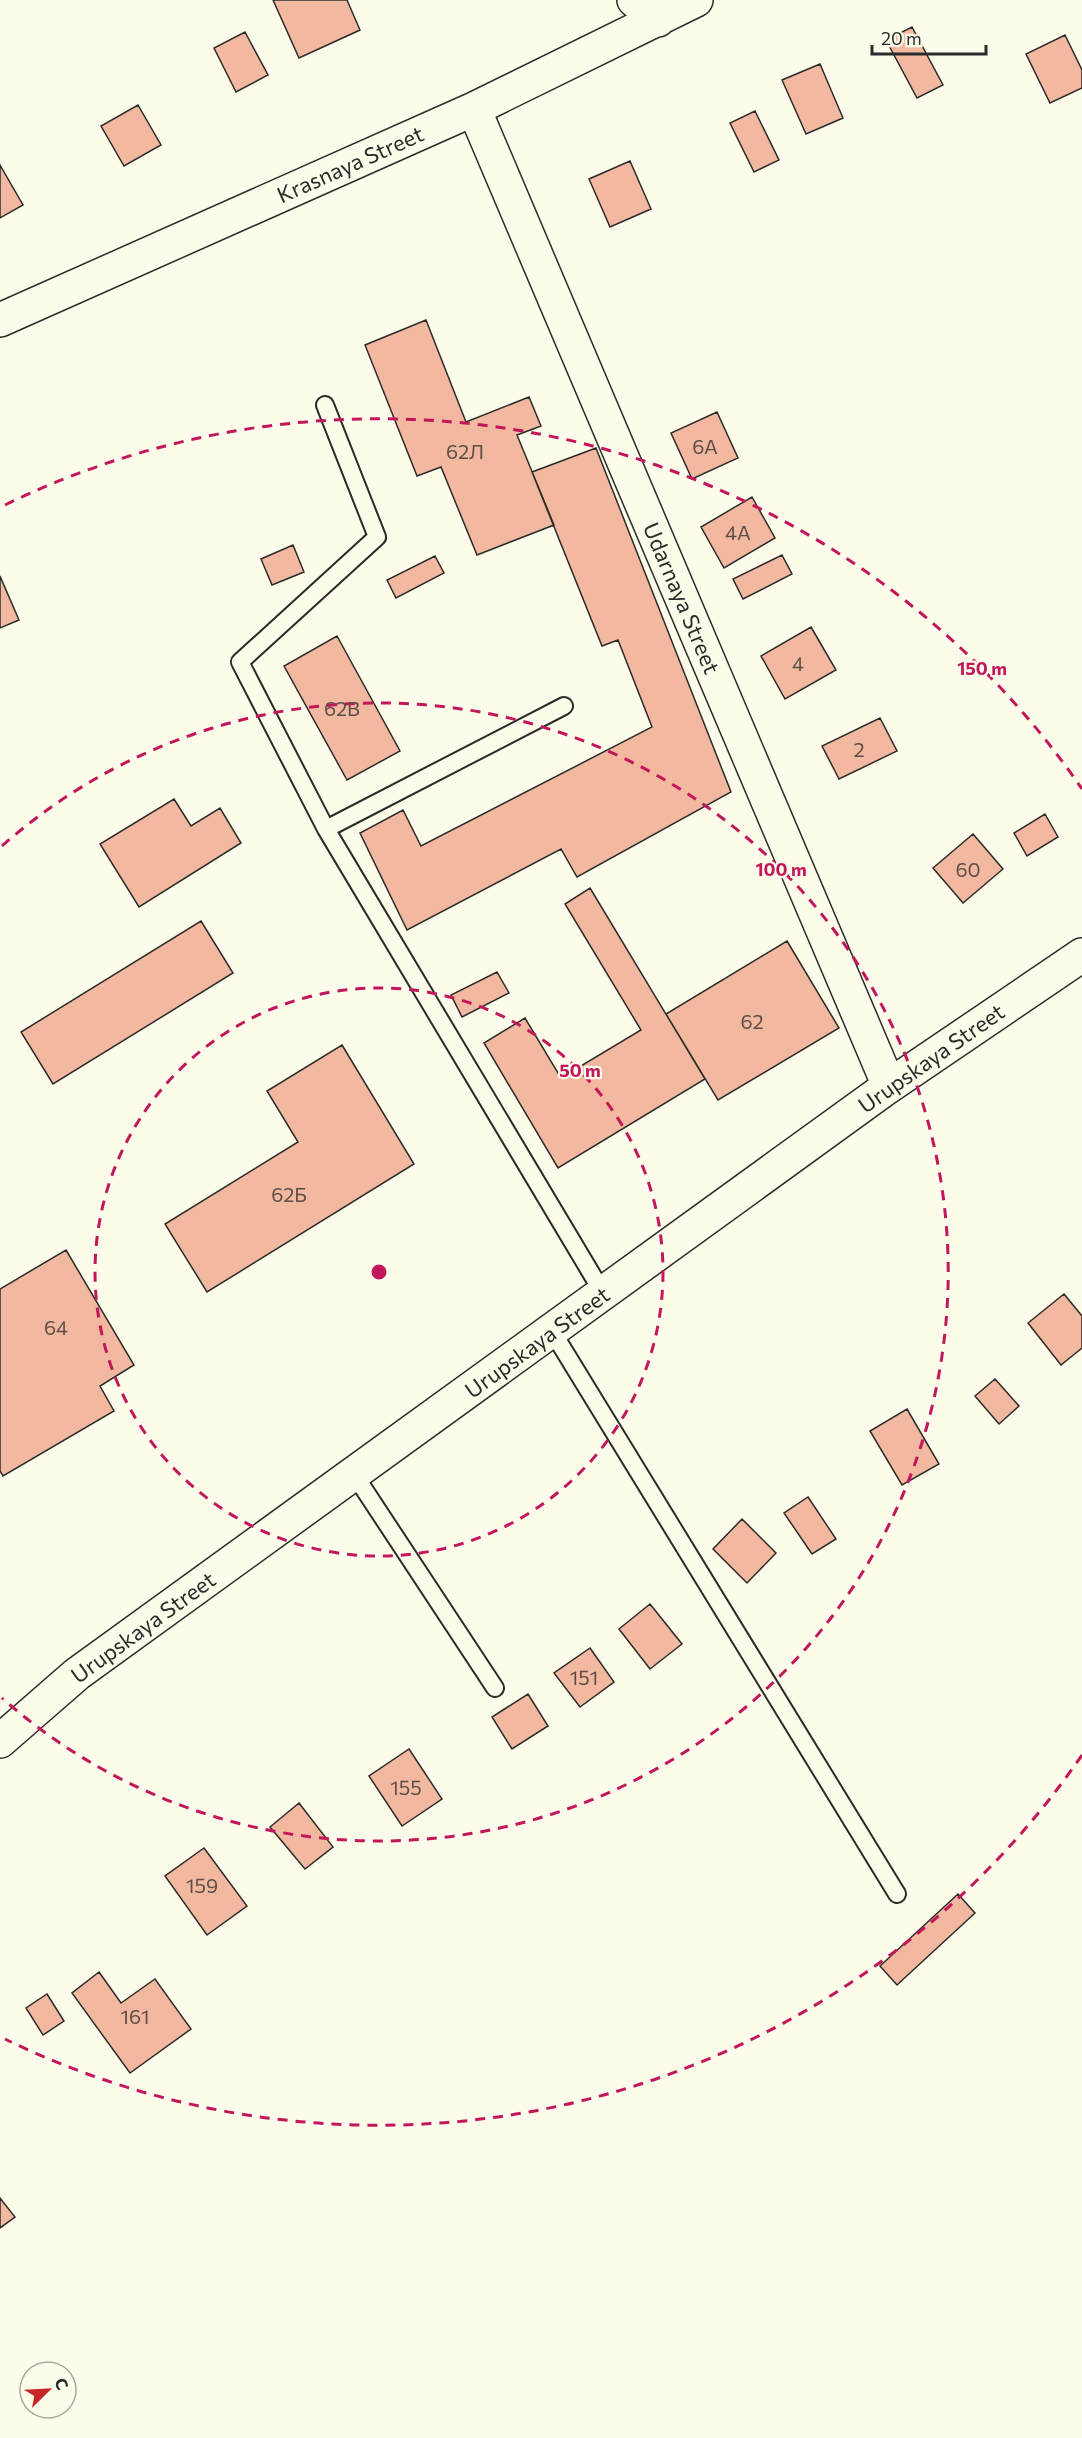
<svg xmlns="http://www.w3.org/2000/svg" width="1082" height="2438" viewBox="0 0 1082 2438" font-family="Commissioner,sans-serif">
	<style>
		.building { fill: #f2b8a0; stroke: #2b2b2b; stroke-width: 1.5 }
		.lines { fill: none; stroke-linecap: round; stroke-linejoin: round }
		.lane-casing { stroke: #2b2b2b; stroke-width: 20 }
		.street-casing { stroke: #2b2b2b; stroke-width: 36 }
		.secondary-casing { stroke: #2b2b2b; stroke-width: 36 }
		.lane { stroke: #fdfbea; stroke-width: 16 }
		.street { stroke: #fdfbea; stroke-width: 33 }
		.secondary { stroke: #fdfbea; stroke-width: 33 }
		.ring { fill: none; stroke: #c2185b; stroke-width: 3; stroke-dasharray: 10 8 }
		.labels { text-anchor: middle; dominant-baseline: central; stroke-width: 4.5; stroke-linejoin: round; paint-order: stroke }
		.number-label { font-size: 20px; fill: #5d4e48 }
		.street-label { font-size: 22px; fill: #2b2b2b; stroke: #fdfbea }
		.centre { fill: #c2185b; stroke: #fdfbea; stroke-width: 3 }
		.ring-label { font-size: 18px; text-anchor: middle; font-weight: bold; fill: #c2185b; stroke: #fdfbea; stroke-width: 4.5; stroke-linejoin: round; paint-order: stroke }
	</style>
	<rect width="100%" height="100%" fill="#fdfbea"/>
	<path class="building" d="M273,0h74l13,30 -61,28z
		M912,27l31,58 -26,13 -31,-58z
		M245,32l23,43 -32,17 -22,-44z
		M1065,35l17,35v18l-32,15 -24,-49z
		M820,64l23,54 -37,16 -24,-54z
		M138,105l23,40 -37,21 -23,-40z
		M755,111l24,49 -25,12 -24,-49z
		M630,161l21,48 -41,18 -21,-48z
		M0,165l23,40 -23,13z
		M426,320l40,102 63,-25 12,29 -24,9 37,90 -77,30 -36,-88 -24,9 -52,-131z
		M717,412l21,46 -46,21 -21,-46z
		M596,448l135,344 -154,85 -16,-28 -154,81 -47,-97 43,-23 18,36 231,-119 -34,-87 -16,6 -70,-174z
		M752,497l23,41 -51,30 -23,-41z
		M293,545l11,27 -32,13 -11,-26z
		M782,555l10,19 -49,25 -10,-20z
		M435,556l9,17 -48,25 -9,-18z
		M0,576l19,44 -19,8z
		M811,627l25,43 -51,29 -24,-43z
		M337,636l63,115 -53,29 -63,-114z
		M880,718l17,33 -58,28 -17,-33z
		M174,799l17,27 29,-18 21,35 -102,64 -39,-63z
		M1045,814l13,23 -31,19 -13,-23z
		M973,834l30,35 -40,34 -30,-35z
		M590,888l115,191 -147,89 -74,-125 41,-25 36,60 80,-48 -76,-126z
		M201,921l32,52 -180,111 -32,-52z
		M787,941l52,87 -121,72 -52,-86z
		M497,972l12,21 -47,24 -11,-22z
		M342,1045l72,119 -207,128 -42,-68 133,-82 -31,-51z
		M66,1250l68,115 -34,21 14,25 -111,65 -3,-5v-182z
		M1064,1294l18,22v32l-21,17 -33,-42z
		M995,1379l24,27 -20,18 -24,-28z
		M907,1409l32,55 -37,21 -32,-54z
		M808,1497l28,42 -24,15 -28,-41z
		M742,1519l34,34 -29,30 -34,-34z
		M650,1604l32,40 -32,25 -31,-40z
		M590,1648l24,34 -34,25 -26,-34z
		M528,1694l20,32 -36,23 -20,-32z
		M409,1749l33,50 -40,27 -33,-50z
		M299,1803l34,44 -28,22 -35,-42z
		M204,1848l43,58 -40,29 -42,-59z
		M958,1894l17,19 -78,72 -17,-19z
		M99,1972l22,31 34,-24 36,50 -61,44 -58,-80z
		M47,1994l17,27 -21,14 -17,-27z
		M0,2198l15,19 -15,11z"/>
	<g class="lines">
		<defs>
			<path id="lane" d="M325,405l52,132 -137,125 86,167 277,464
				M326,829l238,-123
				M552,1331l345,563
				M354,1474l141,214"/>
			<path id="street" d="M634,0l24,20
				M474,109l415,977
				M0,320l474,-211 222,-109"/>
			<path id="secondary" d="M0,1741l77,-67 812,-588 193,-131"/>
		</defs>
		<use href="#lane" class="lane-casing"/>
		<use href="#street" class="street-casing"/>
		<use href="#secondary" class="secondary-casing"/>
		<use href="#lane" class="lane"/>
		<use href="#street" class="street"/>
		<use href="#secondary" class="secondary"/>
	</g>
	<g class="ring">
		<circle cx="379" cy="1272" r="284"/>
		<path d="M2 846A569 569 0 1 1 2 1698"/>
		<path d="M1082 1755A853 853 0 0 1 5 2039M5 505A853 853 0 0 1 1082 789"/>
	</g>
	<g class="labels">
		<g class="number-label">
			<text x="705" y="446">6А</text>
			<text x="465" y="451">62Л</text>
			<text x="738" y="532">4А</text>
			<text x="798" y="663">4</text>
			<text x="342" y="708">62В</text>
			<text x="859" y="749">2</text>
			<text x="968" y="869">60</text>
			<text x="752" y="1021">62</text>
			<text x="289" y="1194">62Б</text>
			<text x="56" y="1327">64</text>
			<text x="584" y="1677">151</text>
			<text x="406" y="1787">155</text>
			<text x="202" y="1885">159</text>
			<text x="135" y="2016">161</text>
		</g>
		<g class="street-label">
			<text transform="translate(350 164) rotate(-24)">Krasnaya Street</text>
			<text transform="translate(682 598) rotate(67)">Udarnaya Street</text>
			<text transform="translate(931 1058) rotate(-35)">Urupskaya Street</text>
			<text transform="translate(537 1342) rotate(-36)">Urupskaya Street</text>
			<text transform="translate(143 1627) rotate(-36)">Urupskaya Street</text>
		</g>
	</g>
	<circle cx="379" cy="1272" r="9" class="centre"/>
	<g class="ring-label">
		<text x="982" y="675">150 m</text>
		<text x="781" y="876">100 m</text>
		<text x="580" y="1077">50 m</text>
	</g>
	<g transform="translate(48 2390) rotate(66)"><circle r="28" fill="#fdfbea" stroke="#a9a89e" stroke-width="1.5"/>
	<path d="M0-4.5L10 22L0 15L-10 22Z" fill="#c62828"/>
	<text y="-9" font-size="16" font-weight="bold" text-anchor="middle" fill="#2b2b2b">С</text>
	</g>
	<path d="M872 45v9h114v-9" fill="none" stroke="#2b2b2b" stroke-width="3"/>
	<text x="881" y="45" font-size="18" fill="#2b2b2b" stroke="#fdfbea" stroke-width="4.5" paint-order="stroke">20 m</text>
</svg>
